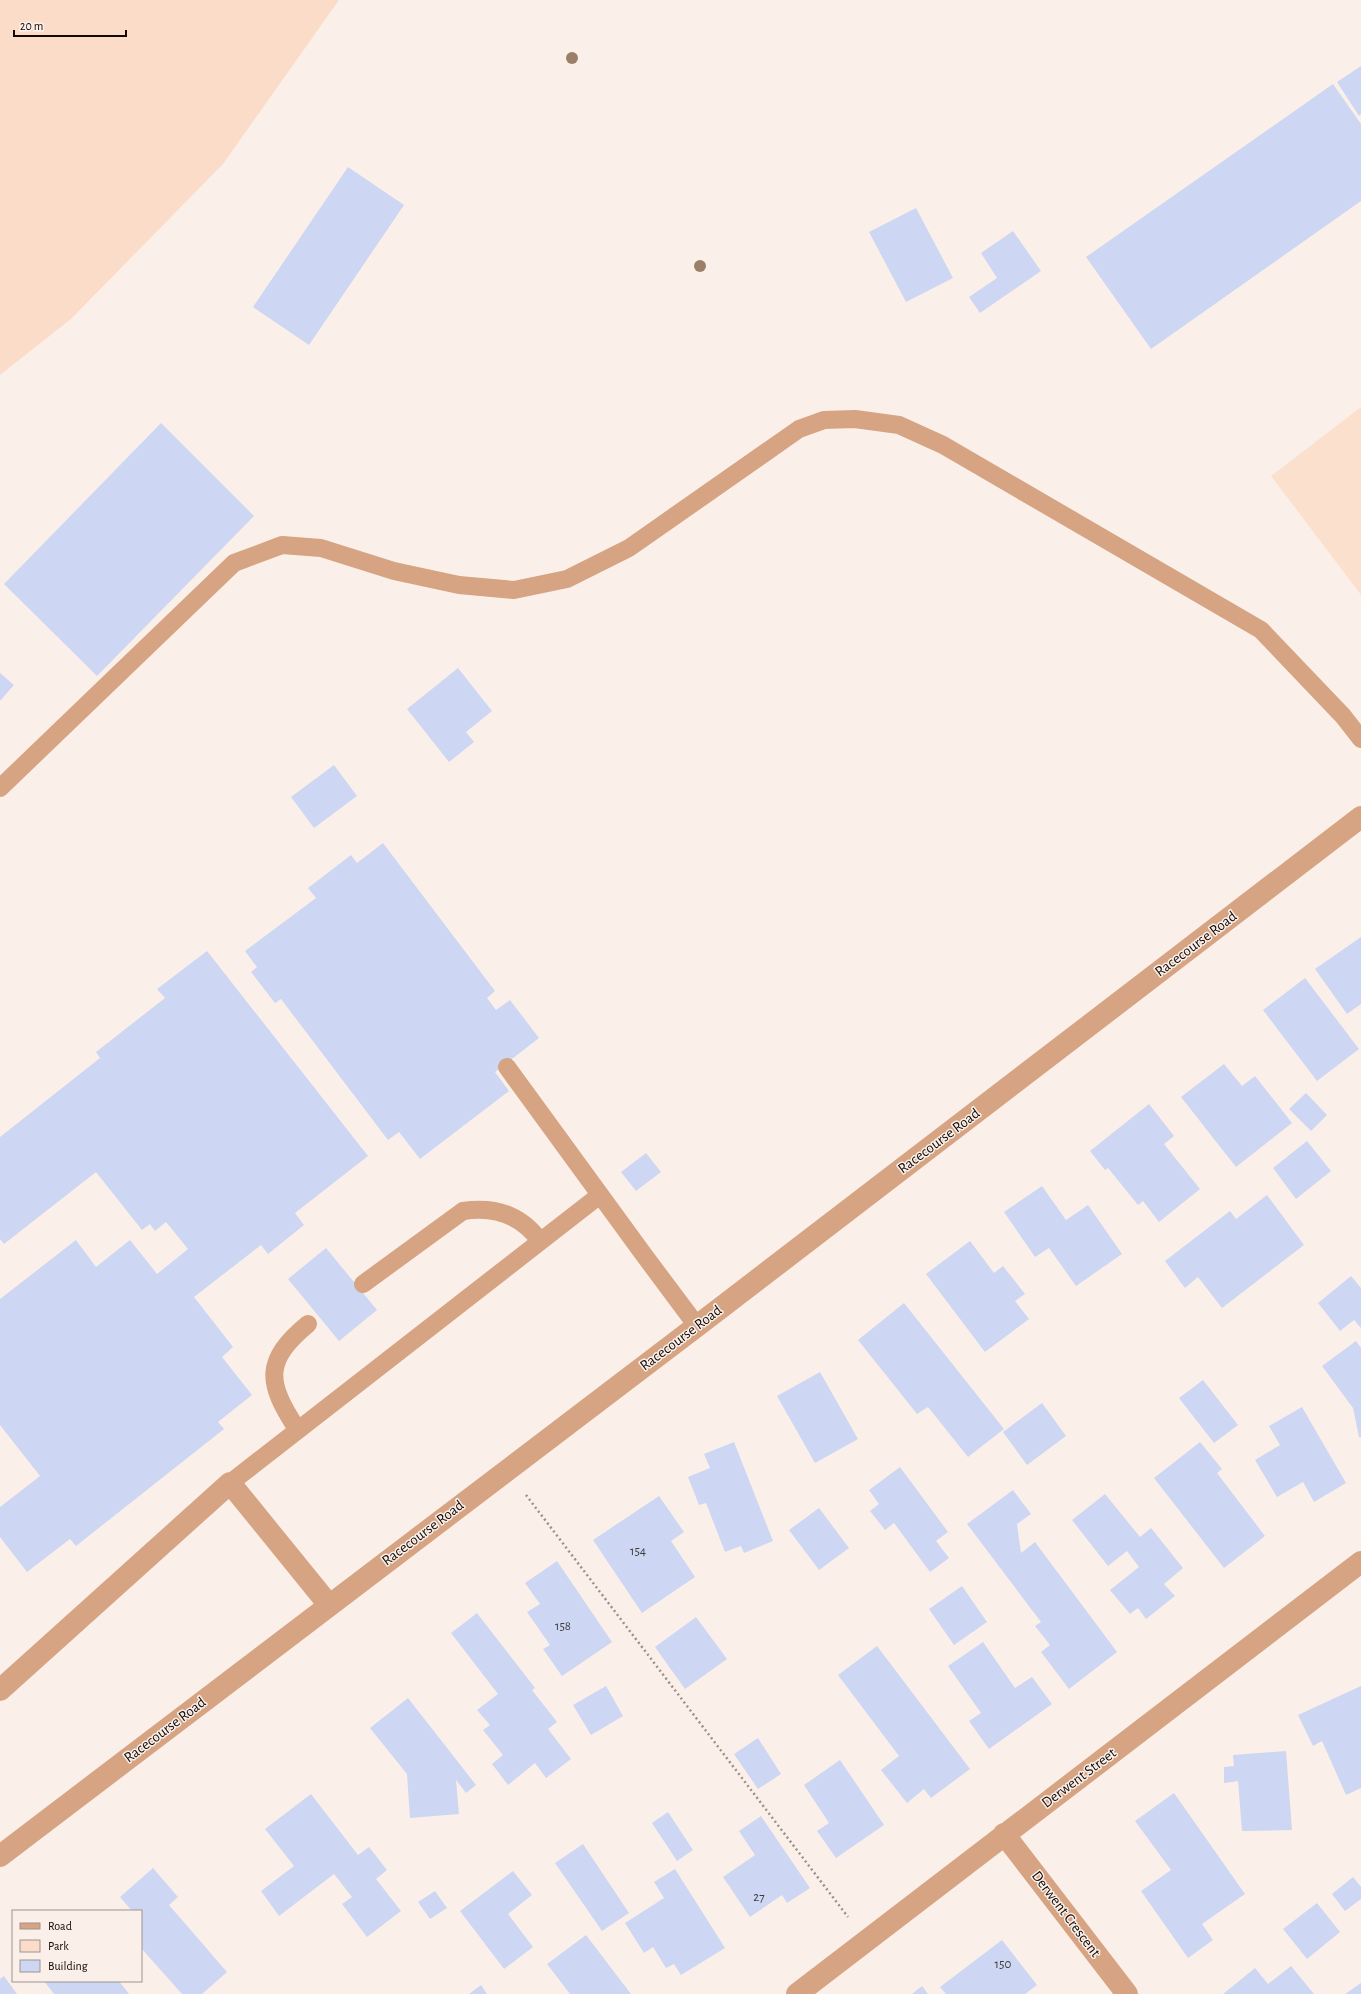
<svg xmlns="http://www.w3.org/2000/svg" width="1361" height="1994" viewBox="0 0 1361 1994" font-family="'Alegreya Sans',sans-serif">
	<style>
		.built { fill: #fce0ce }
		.green { fill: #fbdcc9 }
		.building { fill: #cdd6f2 }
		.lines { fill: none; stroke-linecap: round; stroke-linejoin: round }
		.path { stroke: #9a908a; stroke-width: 2.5; stroke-dasharray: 2 3; stroke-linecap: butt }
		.service { stroke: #d6a383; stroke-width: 18 }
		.minor { stroke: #d6a383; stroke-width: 22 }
		.tertiary { stroke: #d6a383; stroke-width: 22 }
		.tree { fill: #9c7f69 }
		.labels { text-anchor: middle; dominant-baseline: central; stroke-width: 3; stroke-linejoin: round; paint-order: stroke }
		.number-label { font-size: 13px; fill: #413c40 }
		.street-label { font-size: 15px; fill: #120905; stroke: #fbf0e9 }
	</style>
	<rect width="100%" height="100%" fill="#fbf0e9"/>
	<path class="built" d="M1361,407v188l-90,-119z"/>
	<path class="green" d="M0,0h339l-116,164 -152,155 -71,56z"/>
	<path class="building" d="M1361,66v48l-2,2 -22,-34z
		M1333,84l28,40v77l-210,148 -65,-92z
		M348,167l56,38 -95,140 -56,-38z
		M916,208l37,70 -47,24 -37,-70z
		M1013,231l28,40 -61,42 -11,-16 28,-19 -16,-25z
		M161,423l93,93 -157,160 -93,-92z
		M458,668l34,43 -26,21 8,10 -25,20 -42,-53z
		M0,673l14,12 -14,16z
		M334,765l23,31 -43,32 -23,-31z
		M383,843l112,148 -8,7 9,12 14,-10 29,38 -44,34 14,19 -89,68 -21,-27 -11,8 -107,-141 -6,4 -24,-31 6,-5 -12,-16 71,-53 -8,-10 43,-33 6,8z
		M1361,937v67l-14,10 -32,-45z
		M207,951l161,205 -73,57 9,12 -36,29 -7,-9 -67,52 39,50 -11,10 30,38 -34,27 6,7 -148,117 -6,-7 -43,33 -27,-35v-30l40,-31 -40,-51v-126l76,-59 20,27 34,-27 27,34 31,-25 -22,-27 -11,9 -5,-7 -8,6 -46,-58 -92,72 -4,-5v-102l100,-79 -4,-6 69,-54 -8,-9z
		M1305,978l54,71 -42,32 -54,-71z
		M1224,1064l18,22 13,-10 37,47 -56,44 -55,-70z
		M1306,1093l21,22 -16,16 -22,-22z
		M1149,1104l25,32 -10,8 36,45 -41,33 -16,-21 -5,4 -30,-37 -3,2 -15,-19z
		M1307,1141l24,30 -35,28 -23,-31z
		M646,1153l15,19 -25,19 -15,-19z
		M1042,1186l24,34 22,-15 34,49 -46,32 -27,-38 -14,9 -31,-45z
		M1267,1195l37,50 -82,63 -24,-31 -13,11 -20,-27 65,-50 6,8z
		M970,1241l24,32 9,-7 22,28 -10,7 14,18 -44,33 -59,-78z
		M326,1248l51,62 -38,31 -51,-62z
		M1351,1276l10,12v40l-7,-8 -14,11 -22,-28z
		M904,1303l100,126 -36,28 -40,-50 -11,7 -59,-74z
		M1356,1341l5,7v89h-2l-6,-29 -31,-42z
		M820,1372l38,67 -43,24 -38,-67z
		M1203,1380l35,45 -24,18 -35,-45z
		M1042,1403l24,33 -39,29 -24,-33z
		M1302,1407l44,76 -32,19 -11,-20 -26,15 -22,-37 25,-15 -11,-19z
		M734,1442l39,99 -29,12 -3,-7 -16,6 -19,-49 -7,2 -11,-28 22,-9 -6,-14z
		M1200,1442l22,27 -5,4 48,63 -41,32 -70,-90z
		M900,1467l48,65 -12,9 13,17 -19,14 -36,-49 -9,7 -15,-19 9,-7 -10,-14z
		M1013,1490l18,24 -14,10 4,29 14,-11 82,110 -48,37 -28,-37 9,-7 -15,-19 6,-4 -74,-98z
		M1105,1494l35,43 11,-9 32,40 -19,16 11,12 -29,23 -8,-11 -8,6 -20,-24 29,-23 -12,-16 -19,15 -36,-46z
		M659,1496l25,36 -13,9 24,36 -53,36 -49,-73z
		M819,1508l30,40 -30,22 -30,-40z
		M557,1561l55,81 -50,34 -19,-27 7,-4 -23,-33 13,-8 -15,-21z
		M962,1586l25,36 -33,23 -25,-36z
		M477,1613l58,75 -3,2 25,32 -9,7 23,30 -25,19 -11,-15 -27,22 -16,-21 11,-9 -20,-25 7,-5 -13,-15 21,-16 -47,-61z
		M696,1617l31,42 -42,30 -30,-42z
		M983,1642l32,46 17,-11 20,27 -63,45 -20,-28 12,-8 -33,-47z
		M877,1646l93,123 -39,29 -7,-9 -17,14 -26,-33 18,-14 -61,-81z
		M606,1686l17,30 -32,19 -18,-30z
		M1361,1686v102l-15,7 -24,-54 -9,5 -15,-31z
		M408,1698l68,87 -10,8 -10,-13 3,34 -49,4 -3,-44 -37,-46z
		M758,1738l23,36 -23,15 -24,-35z
		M1286,1751l6,79 -50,1 -4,-50 -14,2v-16l10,-1 -1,-11z
		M840,1760l44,65 -48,33 -19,-27 12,-8 -25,-38z
		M1174,1793l71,101 -43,30 11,16 -25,18 -47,-67 30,-21 -36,-49z
		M311,1794l47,61 11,-8 18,23 -11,9 25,32 -34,26 -25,-33 10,-7 -18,-23 -55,42 -18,-25 33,-25 -29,-37z
		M668,1812l25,38 -16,11 -25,-38z
		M761,1816l49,72 -23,15 -5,-8 -32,22 -27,-40 32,-22 -16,-24z
		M583,1844l46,69 -27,18 -47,-68z
		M153,1868l25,29 -9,8 58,67 -25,22h-20l-41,-46v-37h-9l-12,-14z
		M675,1869l50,79 -44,27 -7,-11 -8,4 -13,-21 -9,6 -19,-30 39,-25 -10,-16z
		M513,1871l19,24 -24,19 25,33 -29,22 -44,-58z
		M1353,1877l8,10v12l-16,12 -13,-17z
		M435,1891l12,17 -17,11 -12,-17z
		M1317,1903l23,29 -33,27 -24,-30z
		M586,1935l45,59h-61l-23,-30z
		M1002,1940l35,45 -12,9h-79l-6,-7z
		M1291,1966l23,28h-91l32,-26 13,16z
		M4,1976l13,18h-17v-15z
		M44,1981h75l10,13h-75z
		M1361,1983v11h-16z
		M481,1985l6,9h-18z
		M922,1986l6,8h-16z"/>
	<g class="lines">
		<path class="path" d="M526,1495l322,422"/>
		<path class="service" d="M0,788l234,-225 48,-18 39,3 73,23 65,14 55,5 53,-11 62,-31 170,-119 25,-9 31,-1 44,6 44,20 318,185 82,86 18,23
			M507,1067l137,188 53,71
			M363,1284l100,-73c32,-5 58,4 77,30
			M297,1429c-30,-46 -34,-68 11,-105
			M230,1483l370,-288"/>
		<path class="minor" d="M0,1690l230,-207 99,122
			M1004,1834l123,160
			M797,1994l564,-432"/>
		<path class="tertiary" d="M0,1856l697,-530 664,-509"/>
	</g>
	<g class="tree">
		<circle cx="572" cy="58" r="6"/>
		<circle cx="700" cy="266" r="6"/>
	</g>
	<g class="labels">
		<g class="number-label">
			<text x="638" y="1551">154</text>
			<text x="563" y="1626">158</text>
			<text x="759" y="1897">27</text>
			<text x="1003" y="1964">150</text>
		</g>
		<g class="street-label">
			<text transform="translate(1196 944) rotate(-37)">Racecourse Road</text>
			<text transform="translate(939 1141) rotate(-37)">Racecourse Road</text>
			<text transform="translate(681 1338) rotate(-37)">Racecourse Road</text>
			<text transform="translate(423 1533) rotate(-37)">Racecourse Road</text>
			<text transform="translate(165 1730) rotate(-37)">Racecourse Road</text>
			<text transform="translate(1079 1778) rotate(-37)">Derwent Street</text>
			<text transform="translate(1066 1914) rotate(53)">Derwent Crescent</text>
		</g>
	</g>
	<rect x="12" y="1910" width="130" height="72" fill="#fbf0e9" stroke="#9e948e"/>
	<rect x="20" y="1923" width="20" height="6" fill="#d6a383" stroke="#9e948e"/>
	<text x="48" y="1930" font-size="12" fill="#120905">Road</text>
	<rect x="20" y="1940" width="20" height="12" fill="#fbdcc9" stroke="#9e948e"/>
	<text x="48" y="1950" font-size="12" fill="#120905">Park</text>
	<rect x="20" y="1960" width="20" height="12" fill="#cdd6f2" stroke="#9e948e"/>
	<text x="48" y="1970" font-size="12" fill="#120905">Building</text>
	<path d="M14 30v6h112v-6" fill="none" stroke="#120905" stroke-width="2"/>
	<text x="20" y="30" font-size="12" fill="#120905" stroke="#fbf0e9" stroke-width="3" paint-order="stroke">20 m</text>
</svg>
